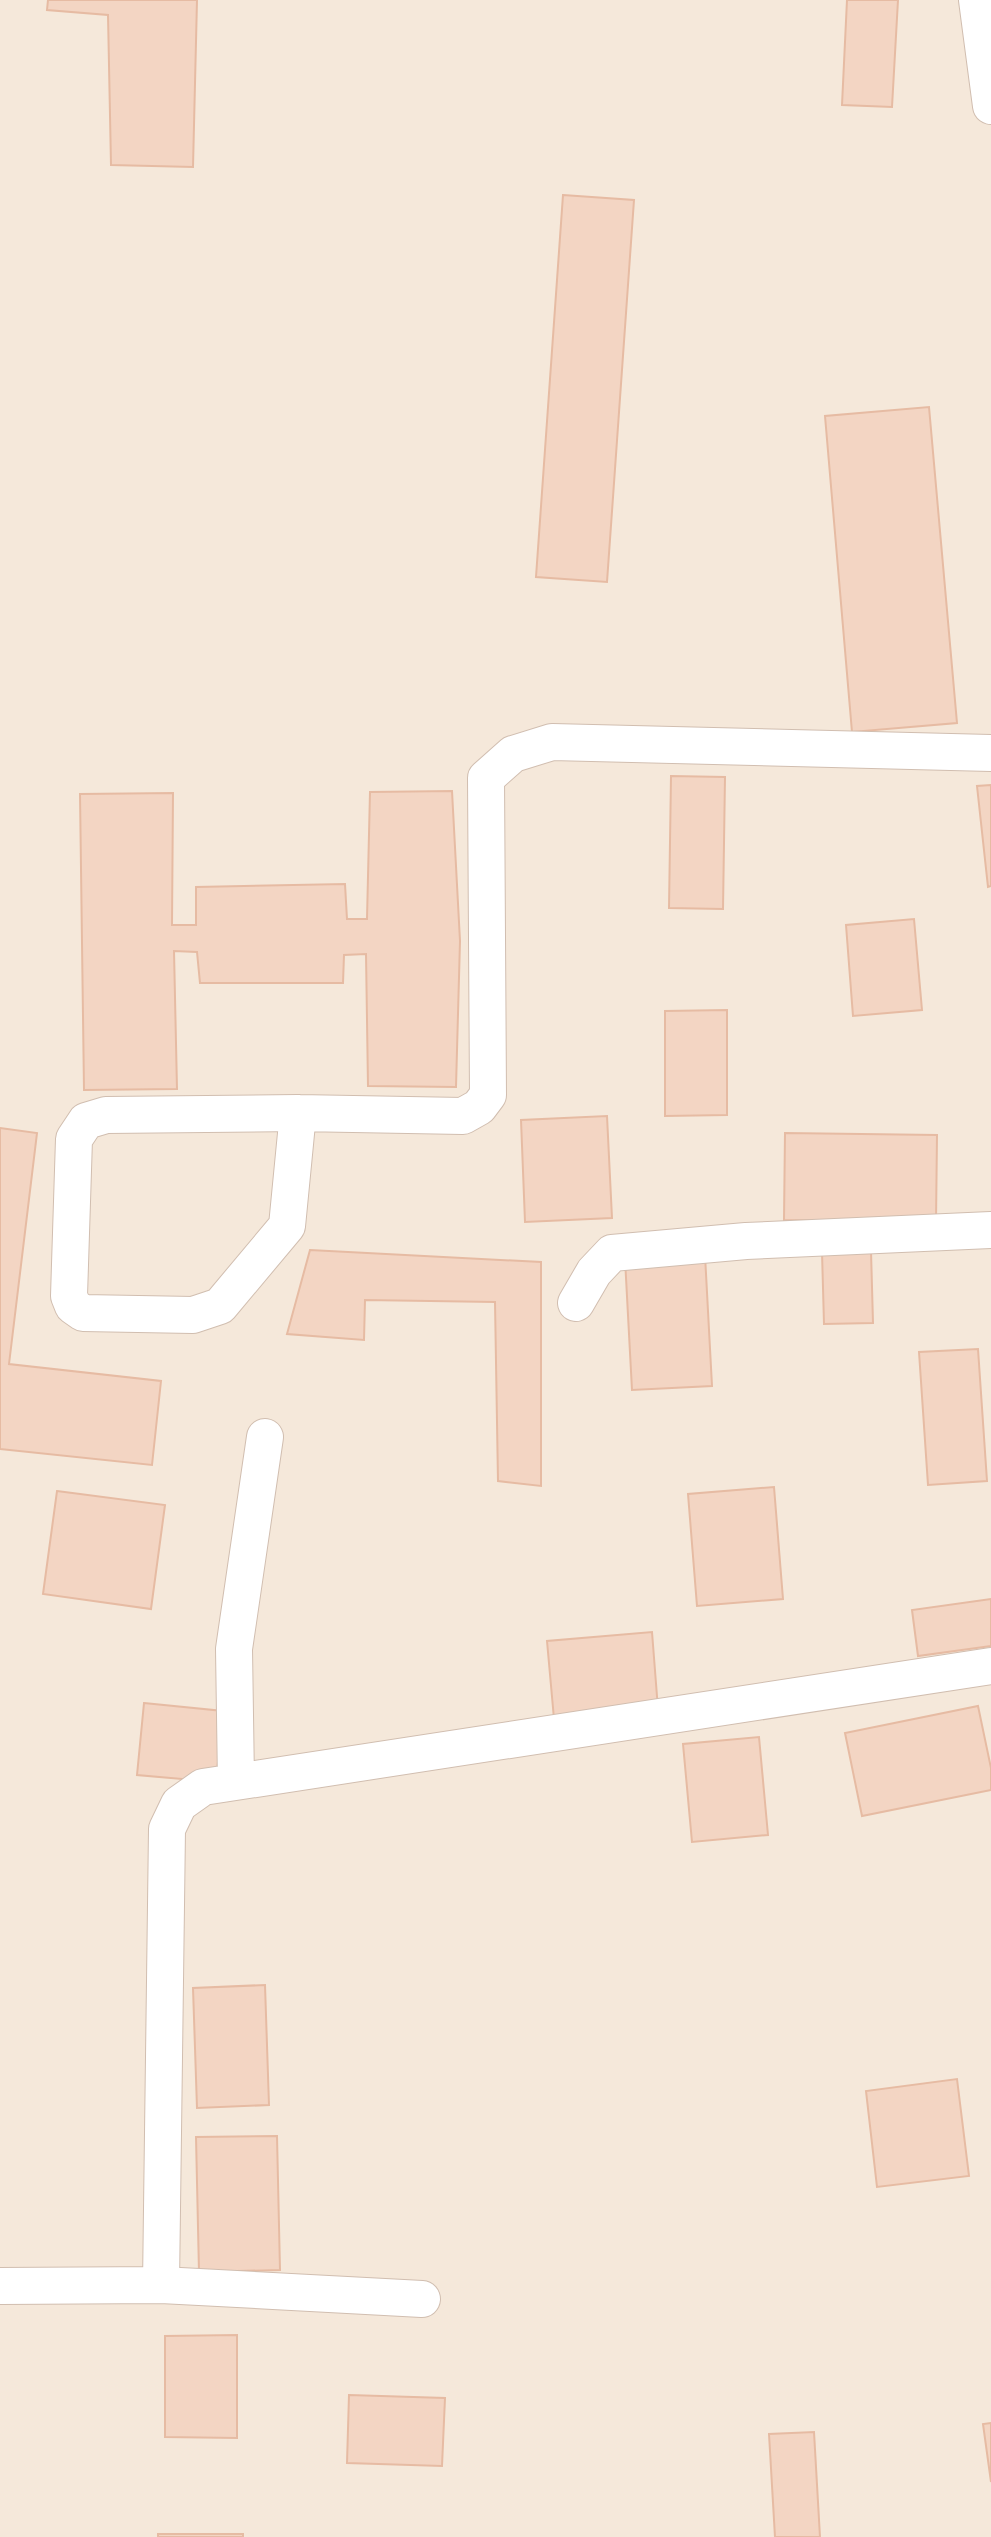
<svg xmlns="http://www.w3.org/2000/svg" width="991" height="2537" viewBox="0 0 991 2537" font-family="Montserrat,sans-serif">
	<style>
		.residential { fill: #f5e8da }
		.building { fill: #f3d5c3; stroke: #e6bba3; stroke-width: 2 }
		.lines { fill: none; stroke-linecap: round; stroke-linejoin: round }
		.minor-casing { stroke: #d1beb0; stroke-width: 38 }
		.minor { stroke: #fff; stroke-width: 36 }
	</style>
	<rect width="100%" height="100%" fill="#fdf6ec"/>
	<path class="residential" d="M0,0h991v2537h-991z"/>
	<path class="building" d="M48,0h149l-4,167 -82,-2 -3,-150 -61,-5z
		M847,0h51l-6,107 -50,-2z
		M563,195l71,5 -27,382 -71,-5z
		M929,407l28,316 -105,9 -27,-316z
		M671,776l54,1 -2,132 -54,-1z
		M991,785v101l-3,1 -11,-101z
		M452,791l8,150 -4,146 -88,-1 -2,-132 -22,1 -1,28h-143l-3,-31 -23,-1 3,138 -93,1 -4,-296 93,-1 -1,132h24v-38l149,-3 2,35h20l3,-127z
		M914,919l8,91 -69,6 -7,-91z
		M727,1010v105l-62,1v-105z
		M607,1116l5,102 -87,4 -4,-102z
		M0,1128l37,5 -28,231 152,17 -9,84 -152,-16z
		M785,1133l152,2 -1,87 -152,-2z
		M310,1250l231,12v224l-43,-5 -3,-179 -130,-2 -1,40 -77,-6z
		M871,1251l2,72 -49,1 -2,-72z
		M705,1255l7,131 -80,4 -7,-131z
		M978,1349l9,132 -59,4 -9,-133z
		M774,1487l9,112 -86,7 -9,-112z
		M57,1491l108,14 -14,104 -108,-15z
		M991,1599v47l-73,10 -6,-46z
		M652,1632l6,77 -104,10 -7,-78z
		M144,1703l79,8 -7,71 -79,-7z
		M978,1706l13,62v22l-129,26 -17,-83z
		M759,1737l9,98 -76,7 -9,-98z
		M265,1985l4,120 -72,3 -4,-120z
		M957,2079l12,97 -92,11 -11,-96z
		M277,2136l3,134 -81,2 -3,-135z
		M237,2335v103l-72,-1v-101z
		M349,2395l96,3 -3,68 -95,-3z
		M991,2423v59l-8,-58z
		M814,2432l6,105h-45l-6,-103z
		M158,2534h85v3h-85z"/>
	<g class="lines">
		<defs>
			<path id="minor" d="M977,0l14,106
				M298,1113l-11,113 -67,80 -27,9 -110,-2 -10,-7 -4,-10 5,-157 12,-18 20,-6 192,-2 165,3 16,-9 9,-12 -2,-317 27,-24 39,-12 439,11
				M576,1303l18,-31 18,-19 134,-12 245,-11
				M236,1781l-2,-132 31,-212
				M161,2285l261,14
				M0,2286l161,-1 6,-456 12,-25 24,-17 788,-121"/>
		</defs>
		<use href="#minor" class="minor-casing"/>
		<use href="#minor" class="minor"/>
	</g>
</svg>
